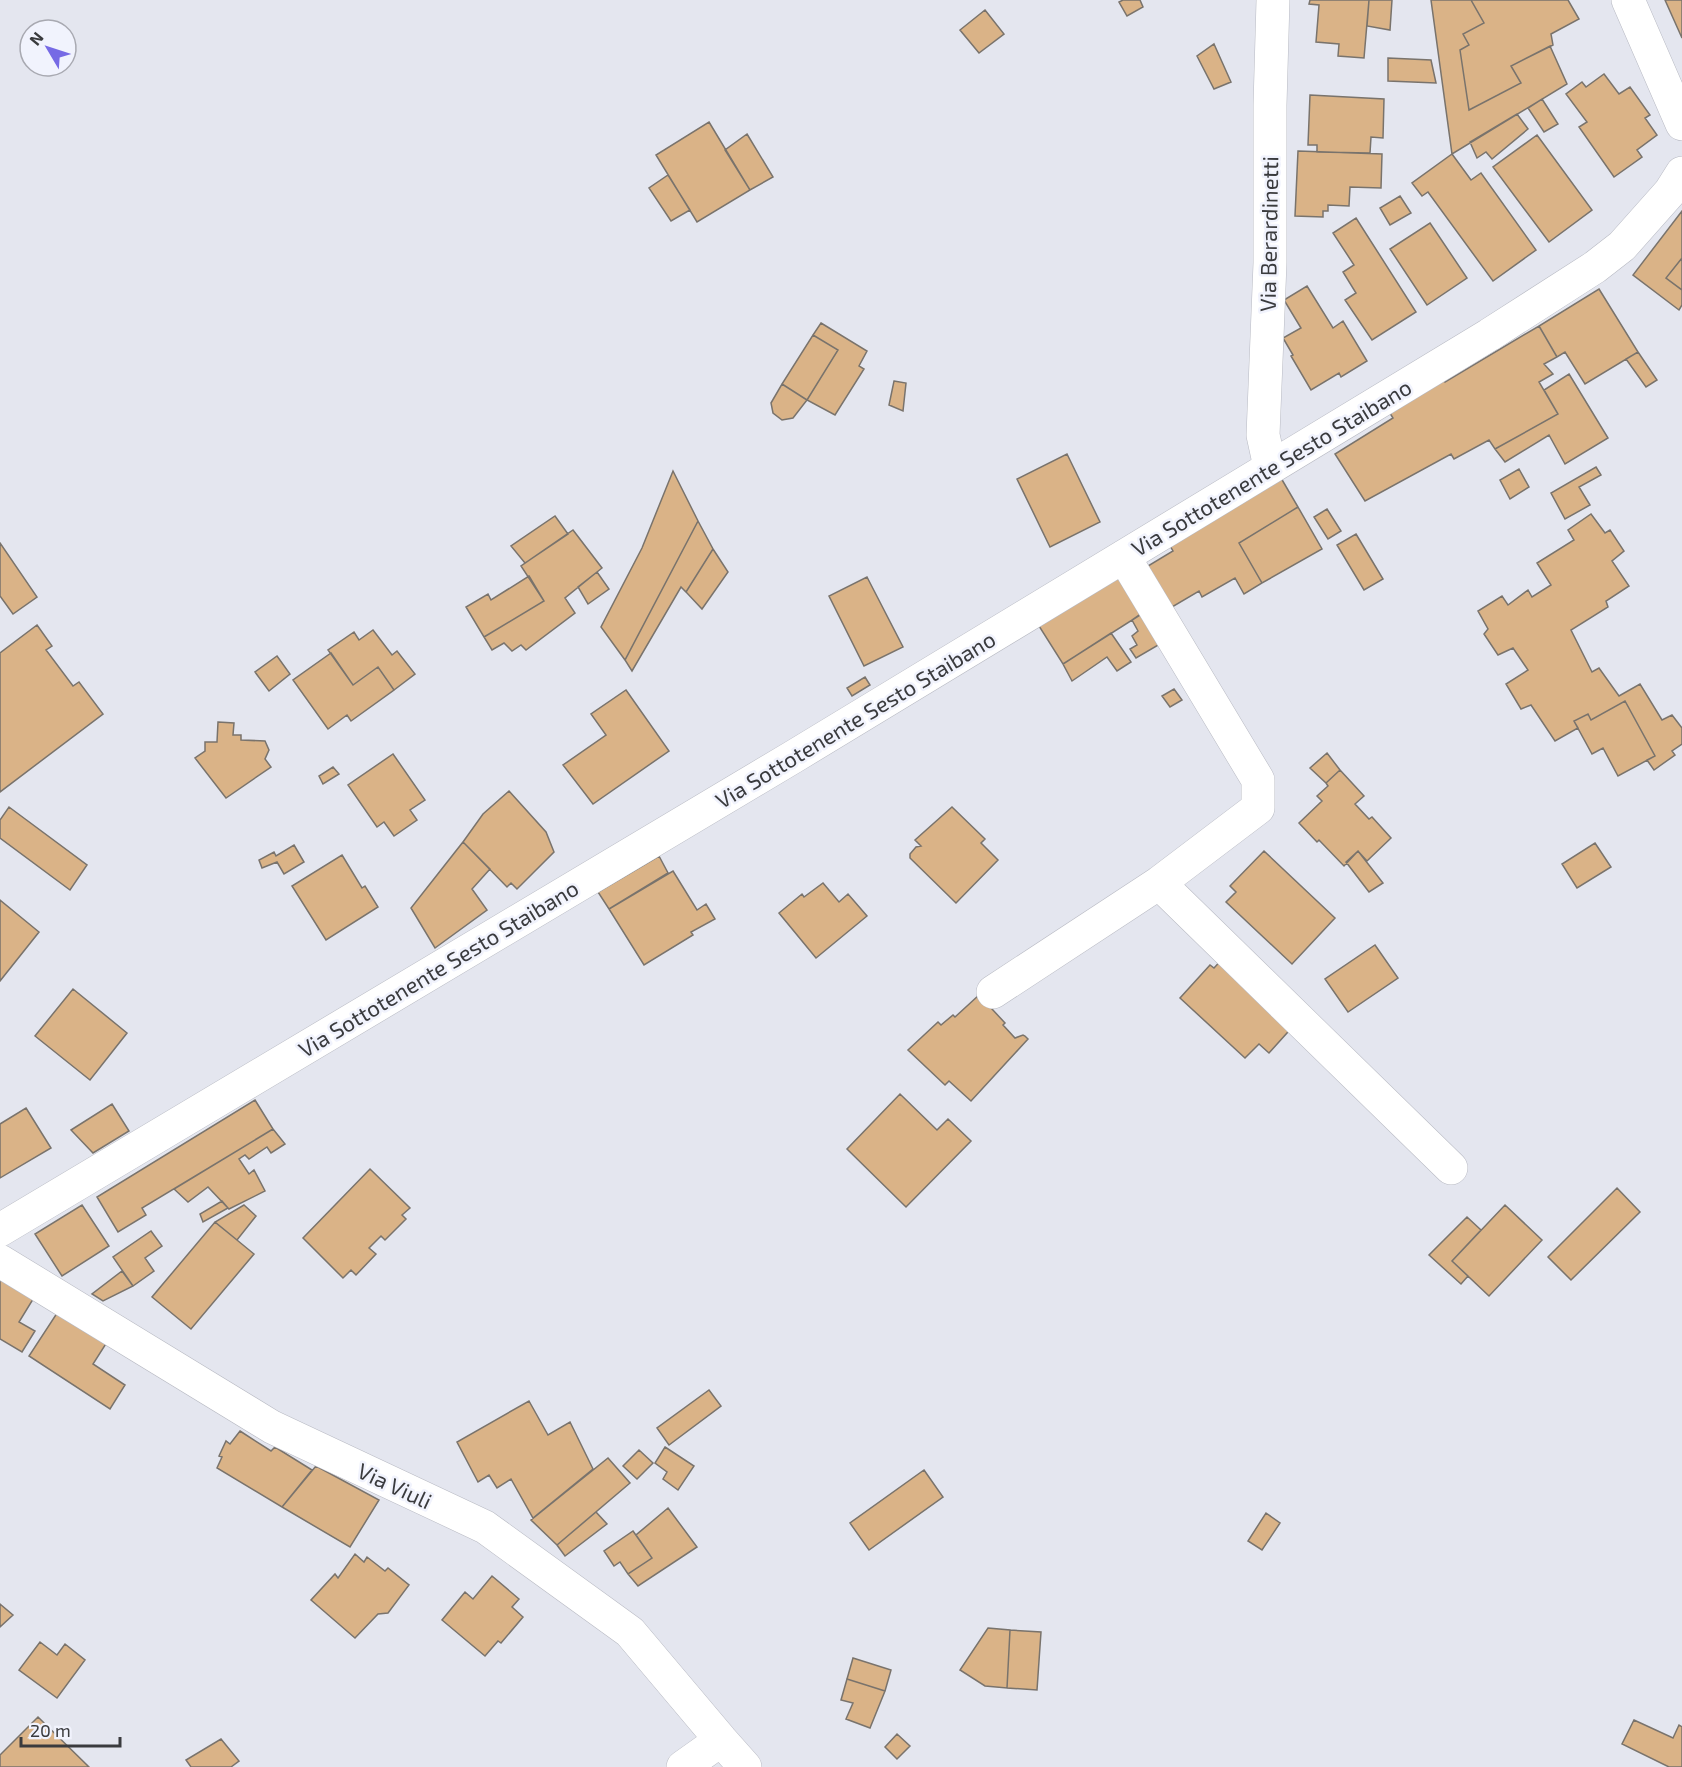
<svg xmlns="http://www.w3.org/2000/svg" width="1682" height="1767" viewBox="0 0 1682 1767" font-family="'Exo 2',sans-serif">
	<style>
		.building { fill: #dab387; stroke: #79736c; stroke-width: 1.5 }
		.lines { fill: none; stroke-linecap: round; stroke-linejoin: round }
		.street-casing { stroke: #b8bac3; stroke-width: 34 }
		.secondary-casing { stroke: #b8bac3; stroke-width: 34 }
		.street { stroke: #fff; stroke-width: 33 }
		.secondary { stroke: #fff; stroke-width: 33 }
		.labels { text-anchor: middle; dominant-baseline: central; stroke-width: 5; stroke-linejoin: round; paint-order: stroke }
		.street-label { font-size: 22px; fill: #3a3b3e; stroke: #f1f3fd }
	</style>
	<rect width="100%" height="100%" fill="#e4e6ef"/>
	<path class="building" d="M1123,0h17l3,7 -16,9 -8,-14z
		M1310,0h59l-5,58 -26,-2 1,-12 -23,-2 3,-37 -10,-1z
		M1369,0h23l-2,30 -23,-4z
		M1431,0h40l13,23 -21,11 6,11 -9,5 9,60 52,-27 -10,-17 39,-20 17,38 -115,70z
		M1471,0h97l11,19 -28,15 2,11 -42,21 10,17 -52,27 -9,-60 9,-5 -6,-11 21,-11z
		M1665,0h17v38z
		M985,10l19,24 -25,19 -19,-23z
		M1214,44l17,38 -17,7 -17,-33z
		M1388,58l43,2 5,23 -48,-2z
		M1604,74l15,20 11,-7 20,28 -5,3 12,17 -20,15 5,7 -28,20 -35,-50 8,-5 -21,-28 16,-12 4,5z
		M1310,95l74,4 -1,39 -12,-1 -1,16 -53,-1v-7h-9z
		M1542,99l16,25 -14,8 -16,-24z
		M1517,114l11,15 -36,30 -6,-7 -9,6 -7,-16z
		M709,122l41,68 -53,32 -41,-67z
		M747,134l26,43 -23,13 -25,-40z
		M1537,135l55,75 -43,32 -56,-75z
		M1298,151l84,3 -1,34 -31,-1 -1,19 -21,-1v6h-5v6l-28,-1z
		M1452,154l19,26 10,-7 55,77 -43,31 -65,-89 -6,4 -10,-13z
		M668,175l22,35 -19,11 -22,-33z
		M1400,196l11,17 -21,12 -10,-17z
		M1682,211v47l-16,20 16,12v15l-3,5 -46,-35z
		M1356,218l60,94 -44,28 -27,-40 11,-7 -13,-21 11,-7 -21,-32z
		M1430,223l37,55 -40,27 -37,-56z
		M1682,258v32l-16,-12z
		M1307,286l26,42 10,-7 24,40 -26,16 -2,-4 -28,17 -20,-34 2,-1 -10,-17 18,-10 -17,-28z
		M1599,289l39,63 -53,32 -20,-32 -8,5 -18,-31z
		M821,323l46,28 -8,15 5,3 -29,46 -28,-15 31,-50 -25,-15z
		M1539,326l18,31 -13,7 9,10 -14,8 19,32 -63,35 -6,-9 -35,19 -3,-5 -86,47 -30,-47 58,-36 -5,-8 53,-33 4,5z
		M813,335l25,15 -31,50 -25,-16z
		M1638,352l19,28 -11,7 -20,-28z
		M1569,374l39,64 -43,26 -16,-29 -44,27 -10,-13 63,-35 -14,-24z
		M894,381l12,2 -3,28 -14,-6z
		M782,384l25,16 -14,18 -11,2 -9,-7 -2,-10z
		M1067,454l33,68 -50,25 -33,-68z
		M1596,467l5,8 -22,12 11,18 -25,14 -14,-26z
		M1519,469l10,18 -19,12 -10,-19z
		M673,471l25,50 -73,139 -24,-33 41,-79z
		M1281,478l17,29 -59,36 23,40 -18,11 -9,-16 -33,19 -3,-6 -32,19 -24,-41 30,-18 -4,-7z
		M1298,507l24,42 -60,34 -23,-40z
		M1327,509l14,22 -13,8 -14,-22z
		M1591,514l14,19 5,-3 14,21 -12,10 17,25 -23,15 2,6 -37,23 21,42 7,-4 20,28 21,-12 22,36 10,-5 10,13v16l-10,7 3,4 -21,15 -7,-10 8,-4 -30,-55 -34,19 -3,-6 -14,7 4,7 -23,13 -24,-36 -10,4 -15,-25 22,-14 -15,-22 -15,7 -14,-21 4,-5 -10,-18 24,-15 6,9 20,-15 4,7 19,-12 -14,-22 37,-23 -6,-10z
		M555,516l13,18 -43,29 -14,-17z
		M698,521l15,28 -27,43 -5,-5 -49,84 -7,-11z
		M573,530l29,38 -37,30 10,15 -49,37 -5,-5 -9,6 -8,-8 -12,7 -8,-13 60,-36 -23,-35z
		M1356,534l27,45 -19,11 -27,-45z
		M0,543l37,54 -24,17 -13,-18z
		M713,549l15,23 -26,37 -16,-17z
		M597,572l12,17 -21,15 -10,-17z
		M1124,572l24,38 -85,54 -24,-38z
		M529,576l15,25 -60,36 -18,-30 22,-13 3,6z
		M867,577l36,70 -39,19 -35,-70z
		M1142,613l18,31 -24,14 -6,-9 7,-4 -5,-9 6,-5 -6,-11z
		M37,625l15,21 -6,4 27,36 6,-4 24,32 -103,78v-139z
		M373,630l19,25 5,-4 18,23 -21,16 -16,-23 -25,18 -25,-35 26,-18 5,8z
		M1111,633l20,29 -14,9 -10,-14 -35,24 -9,-17z
		M331,653l22,32 25,-18 16,23 -43,31 -4,-6 -19,14 -35,-49z
		M277,656l13,18 -21,17 -14,-19z
		M865,677l5,8 -18,11 -5,-8z
		M1174,689l8,11 -12,7 -8,-11z
		M626,690l43,61 -76,53 -30,-39 43,-30 -15,-21z
		M1625,701l30,55 -37,20 -15,-28 -11,6 -18,-33 14,-7 3,6z
		M218,722l16,1 -1,12h8v5l24,1 4,9 -4,9 6,8 -45,31 -31,-40 10,-7v-9h12z
		M1327,753l13,17 -14,13 -16,-15z
		M393,754l32,46 -15,10 7,10 -23,16 -10,-14 -7,5 -29,-42z
		M333,767l6,7 -16,10 -4,-8z
		M1340,770l24,26 -9,8 14,15 3,-2 19,21 -24,23 -9,-10 -14,15 -25,-26 -2,2 -18,-19 23,-22 -5,-5 11,-10 -2,-3z
		M509,791l37,41 8,20 -37,37 -6,-6 -4,4 -44,-45 20,-28z
		M9,807l78,58 -17,25 -70,-52v-18z
		M952,807l33,32 -4,4 17,17 -42,43 -46,-45v-4l6,-7 5,-1 -6,-6z
		M463,842l27,27 -18,20 15,21 -52,38 -24,-40z
		M1595,843l16,24 -34,21 -15,-24z
		M294,845l10,17 -20,12 -7,-12 -15,6 -3,-8 15,-8 2,4z
		M1264,851l71,67 -43,46 -66,-62 10,-10 -6,-6z
		M1358,851l25,32 -14,9 -23,-30z
		M342,855l20,33 3,-2 13,21 -52,33 -34,-54z
		M659,856l9,17 -59,36 -11,-17z
		M673,871l24,39 9,-6 9,15 -24,13 2,3 -49,30 -35,-56z
		M823,883l16,19 9,-8 19,22 -51,42 -37,-45 23,-19 2,3z
		M0,900l39,32 -39,49z
		M1375,945l23,33 -50,34 -23,-33z
		M1225,956l71,67 -27,30 -10,-9 -14,14 -65,-60 30,-33 4,3z
		M73,989l54,44 -37,47 -55,-44z
		M979,995l26,28 -2,2 12,13 8,-3 2,1 3,3 -57,62 -22,-20 -4,4 -37,-35 30,-28 3,3 12,-10 2,2z
		M900,1094l37,36 11,-11 23,22 -65,66 -59,-58z
		M255,1100l18,29 -131,79 4,7 -28,17 -21,-35z
		M112,1104l17,27 -36,22 -22,-23z
		M26,1108l25,40 -51,30v-54z
		M273,1129l12,15 -14,9 -4,-6 -18,12 -4,-4 -6,4 10,15 5,-4 11,21 -36,18 -21,-22 -20,15 -14,-13z
		M370,1169l40,39 -8,7 4,4 -21,21 -4,-4 -12,12 7,6 -20,21 -5,-5 -8,8 -40,-40z
		M1617,1188l23,24 -69,68 -23,-23z
		M222,1201l6,7 -25,14 -3,-8z
		M82,1205l27,41 -47,30 -27,-42z
		M244,1205l12,11 -19,24 -22,-18z
		M1505,1205l37,35 -53,56 -37,-35z
		M1467,1217l14,13 -29,31 16,15 -7,8 -32,-29z
		M215,1222l39,32 -63,75 -39,-32z
		M151,1231l11,15 -17,12 9,13 -21,15 -20,-29z
		M122,1271l11,15 -30,15 -11,-7z
		M0,1274l35,22 -16,26 16,9 -13,21 -22,-13z
		M61,1307l48,32 -16,25 32,21 -15,24 -81,-53z
		M709,1390l12,16 -52,39 -12,-17z
		M529,1401l19,34 22,-13 23,47 -60,49 -22,-39 -14,9 -8,-13 -11,7 -21,-40z
		M240,1431l31,20 4,-4 37,23 -30,37 -65,-39 5,-11 -3,-1 7,-15 4,3z
		M665,1447l29,19 -16,24 -15,-11 4,-7 -12,-9z
		M639,1450l14,13 -16,16 -14,-13z
		M608,1458l22,25 -73,62 -26,-25z
		M316,1466l63,34 -29,47 -68,-40z
		M924,1470l19,27 -74,53 -19,-27z
		M668,1508l29,39 -59,39 -10,-12 24,-16 -16,-23z
		M596,1512l11,12 -42,32 -8,-11z
		M1266,1513l14,10 -18,27 -14,-9z
		M633,1531l19,27 -24,16 -8,-12 -6,4 -10,-15z
		M355,1554l9,8 3,-5 18,14 3,-3 21,17 -21,28 -10,1 -23,24 -44,-38 24,-26 3,4z
		M492,1576l27,23 -7,8 11,10 -22,26 -3,-2 -13,15 -43,-36 23,-28 8,7z
		M0,1604l13,11 -13,12z
		M988,1628l22,2 -3,58 -22,-2 -25,-16z
		M1010,1630l31,2 -4,58 -30,-2z
		M40,1642l17,13 8,-11 20,16 -28,38 -38,-28z
		M853,1658l38,12 -6,21 -38,-12z
		M847,1679l38,12 -15,37 -24,-9 7,-16 -12,-3z
		M38,1717l51,50h-89v-12z
		M1634,1720l39,18 6,-13 3,2v40h-13l-47,-23z
		M897,1734l13,12 -13,13 -12,-12z
		M221,1739l18,22 -8,6h-40l-5,-7z"/>
	<g class="lines">
		<defs>
			<path id="street" d="M1628,0l54,124
				M1270,467l-7,-32 7,-172v-158l3,-105
				M1159,883l292,285
				M993,992l166,-109 99,-75v-28l-134,-223
				M0,1261l272,166 213,100 145,105 91,108 24,27
				M683,1767l38,-27"/>
			<path id="secondary" d="M0,1230l793,-473 696,-422 106,-68 27,-21 48,-54 12,-19"/>
		</defs>
		<use href="#street" class="street-casing"/>
		<use href="#secondary" class="secondary-casing"/>
		<use href="#street" class="street"/>
		<use href="#secondary" class="secondary"/>
	</g>
	<g class="labels">
		<g class="street-label">
			<text transform="translate(1268 234) rotate(-89)">Via Berardinetti</text>
			<text transform="translate(1271 467) rotate(-31)">Via Sottotenente Sesto Staibano</text>
			<text transform="translate(855 719) rotate(-31)">Via Sottotenente Sesto Staibano</text>
			<text transform="translate(438 968) rotate(-31)">Via Sottotenente Sesto Staibano</text>
			<text transform="translate(395 1485) rotate(25)">Via Viuli</text>
		</g>
	</g>
	<g transform="translate(48 48) rotate(309)"><circle r="28" fill="#f1f3fd" stroke="#a8a9b1" stroke-width="1.5"/>
	<path d="M0-4.5L10 22L0 15L-10 22Z" fill="#766ae5"/>
	<text y="-9" font-size="16" font-weight="bold" text-anchor="middle" fill="#3a3b3e">N</text>
	</g>
	<path d="M21 1737v9h99v-9" fill="none" stroke="#3a3b3e" stroke-width="3"/>
	<text x="30" y="1737" font-size="18" fill="#3a3b3e" stroke="#f1f3fd" stroke-width="4.5" paint-order="stroke">20 m</text>
</svg>
